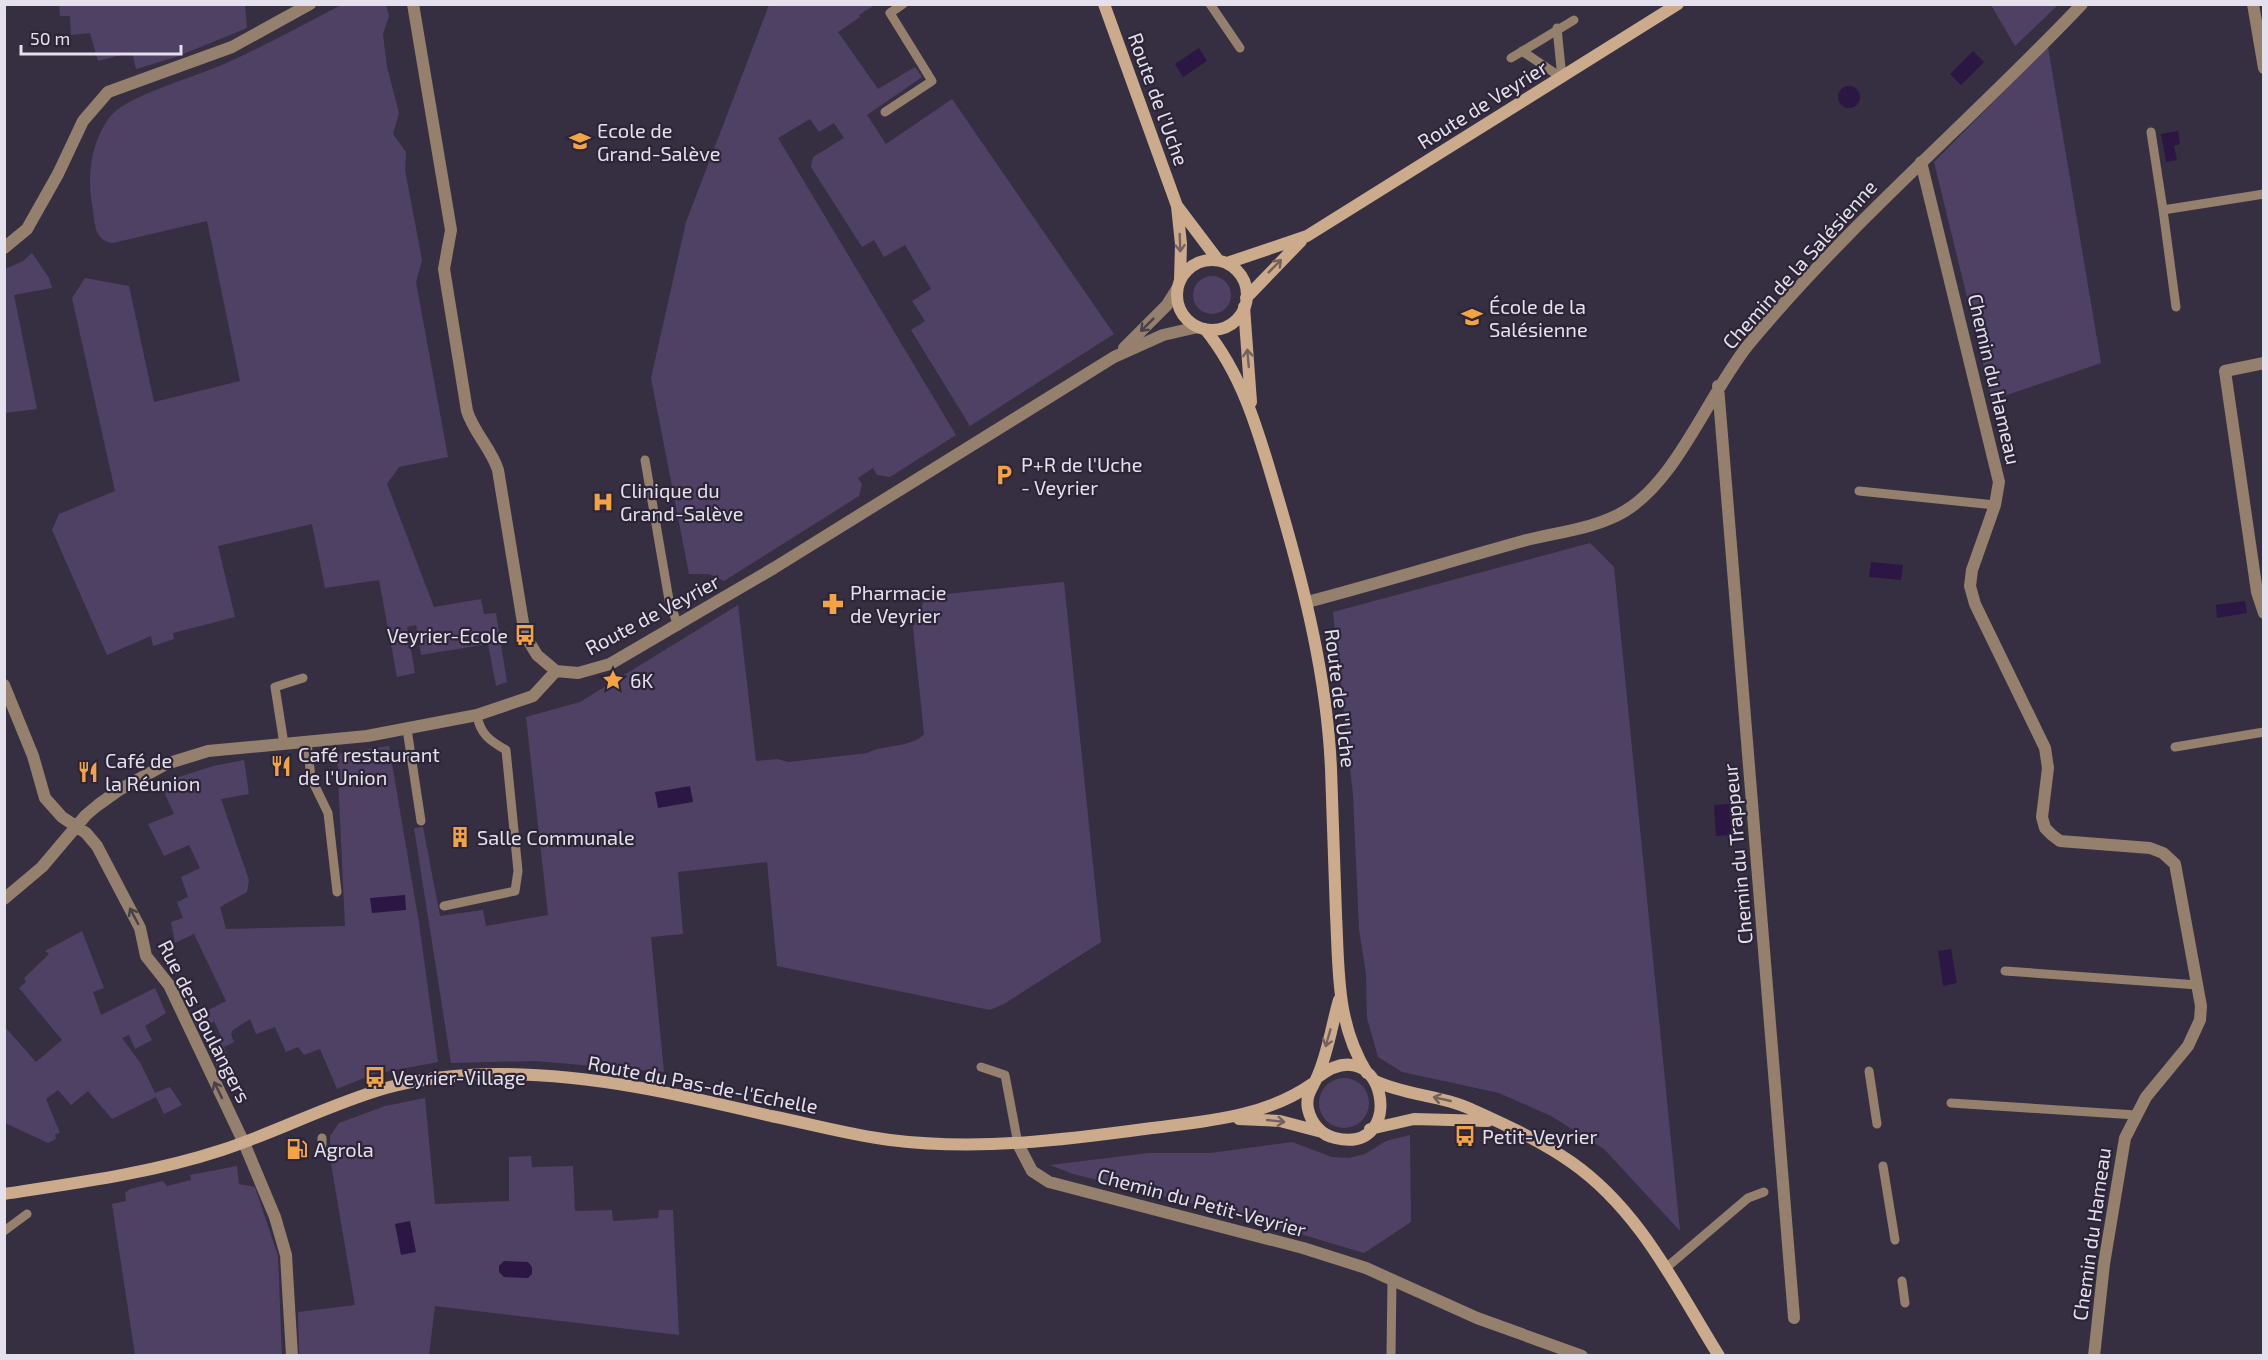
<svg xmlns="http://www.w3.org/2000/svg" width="2268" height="1360" viewBox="0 0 2268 1360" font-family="'Exo 2',sans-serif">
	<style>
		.green { fill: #4f4164 }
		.water { fill: #2b1644 }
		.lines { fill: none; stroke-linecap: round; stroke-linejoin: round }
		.lane { stroke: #94806c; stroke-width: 9 }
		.street { stroke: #94806c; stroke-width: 12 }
		.secondary { stroke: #cbab8b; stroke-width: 12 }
		.oneway { stroke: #74615d }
		.oneway2 { stroke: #4b4047 }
		.labels { text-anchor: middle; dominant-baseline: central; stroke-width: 4.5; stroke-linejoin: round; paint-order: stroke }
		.street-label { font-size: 20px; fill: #e4e0ec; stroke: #2c2537 }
		.poi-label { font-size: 20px; fill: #e4e0ec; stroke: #2c2537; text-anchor: start }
	</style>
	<rect width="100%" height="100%" fill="#362f41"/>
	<path class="green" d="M59,5h186l2,23 -71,29 -40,12 -4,-17 -34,9 -8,-28 -19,2 -1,-19h-10z
		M341,5h45l3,11 -6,18 4,33 12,46 -6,21 13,18 -1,18 17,90 -6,22 32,175 -49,10 -12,17 47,123 47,-8 3,15 12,-1 11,69 -11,4 -8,-42 -67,11 -5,-30 -9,2 8,46 -18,4 -18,-97 -54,8 -13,-64 -94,22 17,71 -62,16 1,6 -21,7 -2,-10 -44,19 -55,-125 7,-16 56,-23 -43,-193 13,-20 44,8 25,116 86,-21 -33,-160 -94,22c-20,-2 -18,-22 -21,-39 -5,-29 -1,-61 17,-86 17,-23 87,-41 115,-54 40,-18 79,-39 117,-59z
		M769,5h102l2,1 -14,9 1,2 -22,15 40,57 37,-22 7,10 -55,38 19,29 66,-45 162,235 -144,92 -59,-96 14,-9 -13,-20 19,-12 -26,-44 -21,12 -10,-17 -12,7 -51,-80 2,-10 31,-19 -10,-15 -15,9 -9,-13 -32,19 178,297 -66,42 -13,-2 -4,-7 -15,10 4,6 -3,12 -135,85 -15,-7h-20l-38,-196 35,-156z
		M1991,5h67l-43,41z
		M2048,47l53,316 -109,37 -58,-238z
		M32,253l17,25 3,10 -38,7 23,114 -32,4v-144l18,-8z
		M1193 295a19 19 0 1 1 38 0a19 19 0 1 1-38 0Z
		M1590,543l24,24 66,664 -76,-82 -53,-33 -52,-23 -97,-21 -24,-15 -11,-39 -1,-44 -7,-45 -6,-134 -20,-183z
		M1064,582l37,360 -97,62 -14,6 -213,-44 -10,-104 -89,10 5,62 -32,3 13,135 -129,-11 -84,2 -37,-235 9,-1 17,89 43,-6 3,16 62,-11 -22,-198 54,-15 158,-97 18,156 21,-2 12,3 78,-9c17,-9 45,-5 57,-19l-11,-106 13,-32z
		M389,746l30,177 19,139 -64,12 -37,15 -17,-40 -16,6 -6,-8 -12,5 -11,-25 -19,7 -6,-15 -17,11 -2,4 3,8 -10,5 11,30 -11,5 -14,-31 13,-11 -9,-19 -14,12 -7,-15 33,-17 -32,-67 -19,9 -4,-21 12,-4 -6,-16 11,-5 -7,-20 19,-9 -11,-23 -25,11 -16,-32 26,-10 -14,-31 53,-17 31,-6 5,34 -28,5 28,81 -2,12 -27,15 6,22 119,-3 -8,-172z
		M82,931l22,57 -11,4 8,23 54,-27 11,25 -21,13 7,14 -17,9 -6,-14 -7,3 19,26 14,29 15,-6 12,18 -18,9 -8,-17 -44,22 -24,-28 -17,14 -13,-15 -12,9 14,34 -5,1 1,5 -8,4 -43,-20v-96l31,35 26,-22 -43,-52 7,-6 -2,-4 25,-24 -4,-3z
		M1319 1103a25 25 0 1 1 50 0a25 25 0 1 1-50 0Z
		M425,1098l10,106 74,-3v-44l22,-1 1,11 41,-1 2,45 37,-1 1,11 45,-3 1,-8h14l6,125 -244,-29 -6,49h-130l-1,-43 57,-7 -24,-141 -1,-28 9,-13 46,-17z
		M1410,1135l1,87 -47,31 -145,-43 -146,-36 -23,-9 98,-12h62l82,-11 40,15 17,1 16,-4 21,-13z
		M237,1166l2,18 16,3 23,69 4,99h-147l-23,-151 14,-3 -1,-8 5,-4 33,-8 4,5 24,-6 -1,-5z"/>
	<path class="water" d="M1199,48l8,13 -24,16 -8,-13z
		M1973,51l11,11 -23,23 -11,-11z
		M1838 97a11 11 0 1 1 22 0a11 11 0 1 1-22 0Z
		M2178,131l2,13 -6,2 3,14 -11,2 -5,-28z
		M1871,562l32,3 -2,15 -32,-3z
		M2245,601l2,12 -30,5 -1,-13z
		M690,786l3,16 -35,6 -3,-16z
		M1729,804l2,31 -15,1 -2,-31z
		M405,895l1,15 -34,3 -2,-15z
		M1951,949l6,34 -14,3 -5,-35z
		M410,1221l6,31 -15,3 -6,-31z
		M504,1261l24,1 4,5v7l-4,4 -24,-1 -5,-5v-6z"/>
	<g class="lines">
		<path class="lane" d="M1210,4l30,44
			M1522,51l40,27 -5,-50
			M1511,58l63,-38
			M885,112l47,-31 -42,-68 13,-9
			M2151,132l12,78 101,-16
			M2163,210l13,97
			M645,460l24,140 9,26
			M1859,491l136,14
			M407,729l14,92
			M307,742l4,36 17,35 9,79
			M284,744l-9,-57 28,-9
			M2175,747l89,-15
			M444,906l71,-15 3,-20 -12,-121c-16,-9 -26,-16 -29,-35
			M2005,971l193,14
			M981,1067l24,8 13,69
			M1869,1071l8,53
			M1951,1103l185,12
			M322,1145v-7
			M1883,1166l12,74
			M4,1231l23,-17
			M1667,1267l81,-69 16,-6
			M1902,1281l3,22
			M1391,1356l1,-77"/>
		<path class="street" d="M413,4l38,226 -7,39 23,142c7,22 24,37 31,59l27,165 12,20 19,16 22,2 32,-9 164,-96 340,-211 49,-22 35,-8
			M2253,4l11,64
			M1921,162l78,320 -4,23 -23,65 -2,16 5,18 70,144 3,20 -6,49 3,11 7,7 8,6 90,7 13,5 12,11 26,142 -1,14 -12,26 -42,51 -21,41 -21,126 -10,92
			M4,248l23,-19 31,-55 25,-53 25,-29 124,-45 78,-43
			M1124,348l43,-43 10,-16
			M2264,363l-39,8 32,221 7,21
			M1718,386l76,932
			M1307,602c72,-19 144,-41 216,-61 34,-9 72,-12 102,-30 53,-32 84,-118 124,-167 101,-122 224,-225 333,-340
			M4,685l29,71 12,42 17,19 24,16 11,13 43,82 6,28 23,29 75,158 31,74 11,38 6,101
			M4,899l38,-32 44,-52 12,-10 21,-15 47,-26 42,-13 159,-15 110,-21 56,-19 23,-25
			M1018,1144l14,27 17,11 254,66 63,20 111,50 105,38"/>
		<path class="secondary" d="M1104,4l73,202 4,38 -1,37
			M1178,207l40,53
			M1177 295a35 35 0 1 1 70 0a35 35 0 1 1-70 0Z
			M1227,263l80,-27 371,-232
			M1246,298l55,-57
			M1244,307l7,95
			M1205,329c40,49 55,109 73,169 26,88 49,179 53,271 2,49 3,97 5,146 3,56 0,108 31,158
			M1318,1077c67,-52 91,79 17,61 -14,-3 -24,-15 -27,-29 -3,-14 5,-21 10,-34 10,-23 14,-51 21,-75
			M1375,1081c32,15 68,14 100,30 33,15 66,30 96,51 69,48 105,125 148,194
			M1239,1119l41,2 42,11
			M1370,1129l44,-10 74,2
			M4,1194c73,-11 148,-21 218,-44 55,-18 108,-46 164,-62 37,-10 75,-14 113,-14 93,0 183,21 272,42 40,8 79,19 119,24 88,11 174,0 262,-12 55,-7 113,-11 160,-44"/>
	</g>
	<defs><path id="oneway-shaft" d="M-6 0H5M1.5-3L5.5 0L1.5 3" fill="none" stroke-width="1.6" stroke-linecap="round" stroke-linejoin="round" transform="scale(1.5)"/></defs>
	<g class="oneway">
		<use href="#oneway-shaft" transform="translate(1180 243) rotate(88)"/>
		<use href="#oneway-shaft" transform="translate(1275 266) rotate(-45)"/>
		<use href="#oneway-shaft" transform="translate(1248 358) rotate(-95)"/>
		<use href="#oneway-shaft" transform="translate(1328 1038) rotate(106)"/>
		<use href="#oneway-shaft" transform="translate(1442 1099) rotate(-167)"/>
		<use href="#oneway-shaft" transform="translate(1276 1121) rotate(6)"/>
	</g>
	<g class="oneway2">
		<use href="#oneway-shaft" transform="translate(1147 325) rotate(135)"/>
		<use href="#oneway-shaft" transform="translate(134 916) rotate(-118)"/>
		<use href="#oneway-shaft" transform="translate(218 1090) rotate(-116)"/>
	</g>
	<defs>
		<symbol id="school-bare" viewBox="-9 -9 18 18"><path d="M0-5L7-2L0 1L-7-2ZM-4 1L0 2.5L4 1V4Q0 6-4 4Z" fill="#f4a344" stroke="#2c2537" stroke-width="2.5" paint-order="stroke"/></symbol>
		<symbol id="parking-bare" viewBox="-9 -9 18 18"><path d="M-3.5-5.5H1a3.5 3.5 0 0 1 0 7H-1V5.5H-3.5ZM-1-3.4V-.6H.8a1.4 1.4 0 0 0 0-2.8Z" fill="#f4a344" stroke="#2c2537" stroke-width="2.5" paint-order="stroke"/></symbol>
		<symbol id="hospital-bare" viewBox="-9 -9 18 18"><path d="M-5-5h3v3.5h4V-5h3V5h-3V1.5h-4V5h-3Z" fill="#f4a344" stroke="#2c2537" stroke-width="2.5" paint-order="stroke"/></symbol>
		<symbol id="pharmacy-bare" viewBox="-9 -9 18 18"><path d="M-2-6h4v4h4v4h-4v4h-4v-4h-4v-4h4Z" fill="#f4a344" stroke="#2c2537" stroke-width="2.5" paint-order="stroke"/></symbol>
		<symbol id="bus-bare" viewBox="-9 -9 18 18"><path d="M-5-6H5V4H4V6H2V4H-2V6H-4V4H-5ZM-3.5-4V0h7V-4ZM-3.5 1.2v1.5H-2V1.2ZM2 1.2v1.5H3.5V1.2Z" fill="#f4a344" stroke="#2c2537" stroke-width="2.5" paint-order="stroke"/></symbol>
		<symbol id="sight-bare" viewBox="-9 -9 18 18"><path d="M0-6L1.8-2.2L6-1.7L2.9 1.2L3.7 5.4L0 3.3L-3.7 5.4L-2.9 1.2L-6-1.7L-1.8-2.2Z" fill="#f4a344" stroke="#2c2537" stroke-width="2.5" paint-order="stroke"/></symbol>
		<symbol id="restaurant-bare" viewBox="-9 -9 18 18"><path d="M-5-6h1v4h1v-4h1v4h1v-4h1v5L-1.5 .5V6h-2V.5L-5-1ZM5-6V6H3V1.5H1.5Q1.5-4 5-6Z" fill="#f4a344" stroke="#2c2537" stroke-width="2.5" paint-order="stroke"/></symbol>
		<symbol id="building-bare" viewBox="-9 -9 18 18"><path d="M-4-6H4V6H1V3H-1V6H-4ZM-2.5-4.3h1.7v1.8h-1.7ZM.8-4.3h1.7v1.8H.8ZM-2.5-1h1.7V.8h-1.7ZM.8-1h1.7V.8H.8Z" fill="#f4a344" stroke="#2c2537" stroke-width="2.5" paint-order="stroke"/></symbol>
		<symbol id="fuel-bare" viewBox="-9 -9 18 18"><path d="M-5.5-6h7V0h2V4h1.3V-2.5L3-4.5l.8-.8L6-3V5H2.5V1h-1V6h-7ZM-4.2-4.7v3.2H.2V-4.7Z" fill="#f4a344" stroke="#2c2537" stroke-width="2.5" paint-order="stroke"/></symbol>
	</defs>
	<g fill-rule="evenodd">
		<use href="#school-bare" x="565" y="126" width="30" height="30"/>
		<use href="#school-bare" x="1457" y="302" width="30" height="30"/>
		<use href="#parking-bare" x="989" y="460" width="30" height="30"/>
		<use href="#hospital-bare" x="588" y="487" width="30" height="30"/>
		<use href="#pharmacy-bare" x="818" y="589" width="30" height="30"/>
		<use href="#bus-bare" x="510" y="620" width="30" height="30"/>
		<use href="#sight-bare" x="598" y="665" width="30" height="30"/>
		<use href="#restaurant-bare" x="266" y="751" width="30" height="30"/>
		<use href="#restaurant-bare" x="73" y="757" width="30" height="30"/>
		<use href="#building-bare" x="445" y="822" width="30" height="30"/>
		<use href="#bus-bare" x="360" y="1062" width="30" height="30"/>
		<use href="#bus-bare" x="1450" y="1121" width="30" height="30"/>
		<use href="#fuel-bare" x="282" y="1134" width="30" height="30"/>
	</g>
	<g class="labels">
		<g class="street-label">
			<text transform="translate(1159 99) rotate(70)">Route de l'Uche</text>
			<text transform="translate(1482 104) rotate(-32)">Route de Veyrier</text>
			<text transform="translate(1799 264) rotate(-48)">Chemin de la Salésienne</text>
			<text transform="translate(1995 379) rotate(77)">Chemin du Hameau</text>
			<text transform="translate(652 614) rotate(-28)">Route de Veyrier</text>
			<text transform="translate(1341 698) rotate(83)">Route de l'Uche</text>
			<text transform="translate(1737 854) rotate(-95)">Chemin du Trappeur</text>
			<text transform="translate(205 1021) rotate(63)">Rue des Boulangers</text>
			<text transform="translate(703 1084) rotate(11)">Route du Pas-de-l'Echelle</text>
			<text transform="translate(1202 1202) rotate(15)">Chemin du Petit-Veyrier</text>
			<text transform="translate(2091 1234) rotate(-82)">Chemin du Hameau</text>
		</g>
		<g class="poi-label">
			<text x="597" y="130">Ecole de<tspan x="597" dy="23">Grand-Salève</tspan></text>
			<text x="1489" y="306">École de la<tspan x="1489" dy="23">Salésienne</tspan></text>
			<text x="1021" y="464">P+R de l'Uche<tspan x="1021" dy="23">- Veyrier</tspan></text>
			<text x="620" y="490">Clinique du<tspan x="620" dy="23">Grand-Salève</tspan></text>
			<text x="850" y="592">Pharmacie<tspan x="850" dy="23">de Veyrier</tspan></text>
			<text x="508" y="635" text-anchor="end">Veyrier-Ecole</text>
			<text x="630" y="680">6K</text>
			<text x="298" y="754">Café restaurant<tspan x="298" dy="23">de l'Union</tspan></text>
			<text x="105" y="760">Café de<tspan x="105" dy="23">la Réunion</tspan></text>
			<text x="477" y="837">Salle Communale</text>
			<text x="392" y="1077">Veyrier-Village</text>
			<text x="1482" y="1136">Petit-Veyrier</text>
			<text x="314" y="1149">Agrola</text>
		</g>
	</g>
	<rect width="2268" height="1360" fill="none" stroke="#e4e0ec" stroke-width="12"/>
	<path d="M21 45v9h160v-9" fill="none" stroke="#e4e0ec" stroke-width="3"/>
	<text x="30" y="45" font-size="18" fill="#e4e0ec" stroke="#2c2537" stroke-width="4.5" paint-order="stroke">50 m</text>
</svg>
